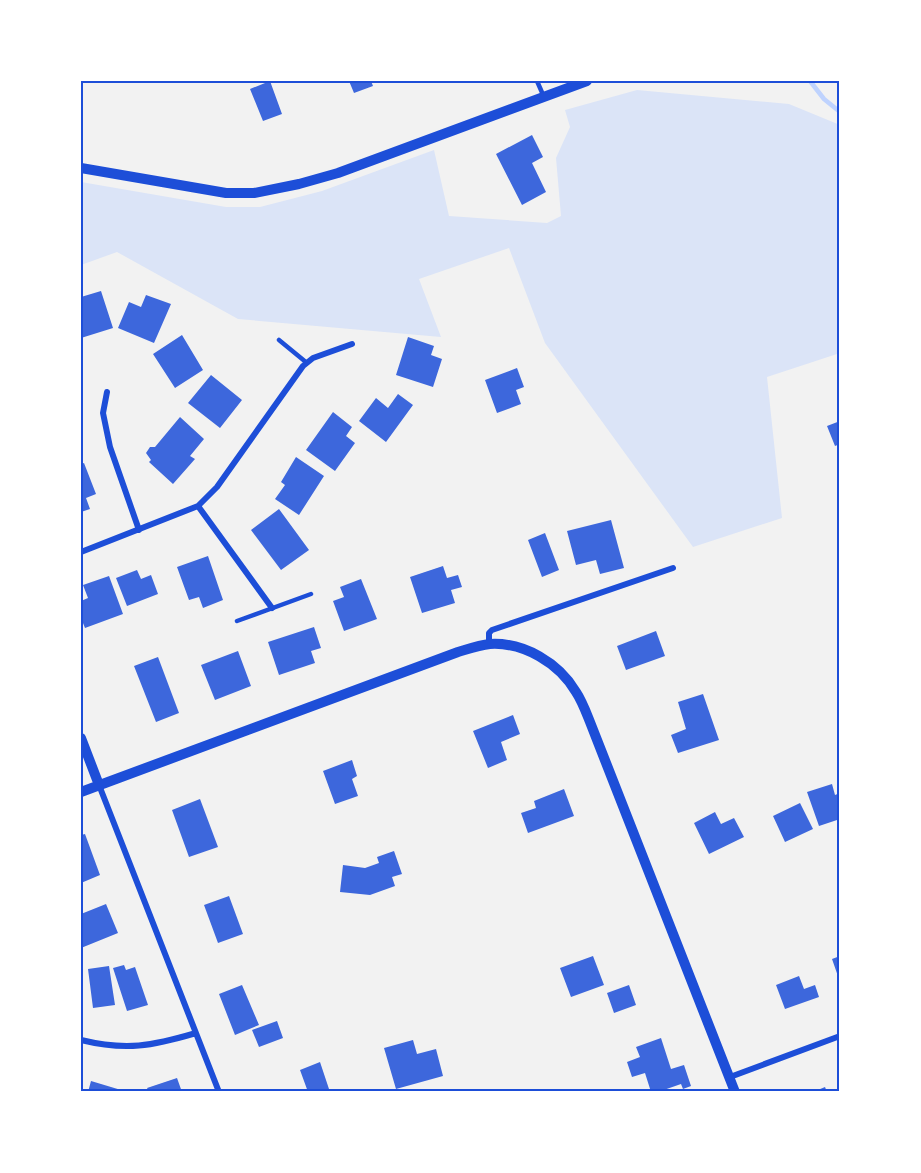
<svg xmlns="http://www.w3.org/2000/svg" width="921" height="1173" viewBox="0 0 921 1173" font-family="Spectral,serif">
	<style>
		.green { fill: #dbe4f7 }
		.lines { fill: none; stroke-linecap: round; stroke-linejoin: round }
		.stream { stroke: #bfd3fe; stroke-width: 4.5 }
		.building { fill: #3d67dc }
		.service { stroke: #1d4ed8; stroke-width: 4.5 }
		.minor { stroke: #1d4ed8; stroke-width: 6 }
		.tertiary { stroke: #1d4ed8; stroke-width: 10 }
		.neatline { fill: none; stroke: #1d4ed8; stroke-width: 2 }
	</style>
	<rect width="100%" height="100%" fill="#f2f2f2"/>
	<path class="green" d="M637,90l152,14 51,21v228l-73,24 15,141 -89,29 -148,-204 -36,-95 -90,31 22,58 -203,-18 -121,-67 -36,13v-83l145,25h34l62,-16 112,-41 15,66 98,7 14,-7 -5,-58 14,-31 -5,-17z"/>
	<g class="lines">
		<path class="stream" d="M810,81l14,18 16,13"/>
	</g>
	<path class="building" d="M270,81l12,33 -19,7 -13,-32z
		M349,81h22l2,5 -19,7z
		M532,135l11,22 -11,6 14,29 -24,13 -26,-51z
		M101,291l12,37 -32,10v-41z
		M146,295l25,9 -17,39 -36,-15 11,-26 12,5z
		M182,335l21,35 -28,18 -22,-34z
		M408,337l26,9 -3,9 11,4 -9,28 -37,-12z
		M517,368l7,19 -8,3 5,14 -24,9 -12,-33z
		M211,375l31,25 -22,28 -32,-25z
		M398,394l15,11 -27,37 -27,-21 17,-23 12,10z
		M333,412l19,15 -6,9 9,7 -20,28 -29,-21z
		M180,417l24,22 -14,17 5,3 -22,25 -24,-22 2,-2 -5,-7 4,-6h5z
		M840,421v23l-5,2 -8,-20z
		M296,457l28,19 -25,39 -24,-16 10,-14 -4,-3z
		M84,463l12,31 -10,4 4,11 -9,3v-48z
		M279,509l30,41 -28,20 -30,-40z
		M611,520l13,48 -24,6 -4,-14 -20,5 -9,-34z
		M545,533l14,37 -17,7 -14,-37z
		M208,556l15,44 -20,8 -4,-11 -10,3 -12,-33z
		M443,566l4,12 11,-3 4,12 -11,3 4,13 -33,10 -12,-36z
		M137,570l4,9 10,-4 7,19 -31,12 -11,-28z
		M109,576l14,38 -38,14 -4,-10v-17l7,-3 -5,-13z
		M361,579l16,40 -33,12 -11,-30 11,-4 -4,-10z
		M314,627l7,21 -10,3 4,12 -36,12 -11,-33z
		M656,631l9,25 -39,14 -9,-24z
		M238,651l13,35 -36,14 -14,-35z
		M158,657l21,56 -23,9 -22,-56z
		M703,694l16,46 -41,13 -7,-18 15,-6 -8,-27z
		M513,715l7,19 -19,8 6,18 -19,8 -15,-37z
		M352,760l5,16 -5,3 6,17 -23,8 -12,-33z
		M832,784l3,11 5,-2v26l-21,7 -12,-34z
		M564,789l10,27 -46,17 -7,-20 15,-5 -2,-7z
		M200,799l18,48 -29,10 -17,-47z
		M800,803l13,26 -28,13 -12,-26z
		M715,812l6,12 13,-6 10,19 -35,17 -15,-31z
		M85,834l15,41 -19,8v-48z
		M394,851l8,23 -10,3 3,9 -25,9 -30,-3 3,-27 22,3 14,-5 -2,-6z
		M229,896l14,38 -25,9 -14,-38z
		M106,904l12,29 -37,15v-34z
		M593,956l11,29 -33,12 -11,-29z
		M840,956v26l-8,-23z
		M124,965l2,5 9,-3 13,38 -21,6 -14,-43z
		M109,966l6,39 -22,3 -5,-39z
		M799,976l5,13 11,-4 4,12 -34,12 -9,-24z
		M242,985l17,40 -24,10 -16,-41z
		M629,985l7,20 -22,8 -7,-20z
		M277,1021l6,17 -24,9 -7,-17z
		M661,1038l10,31 13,-4 7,21 -8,3 -2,-5 -23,8h-7l-6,-19 -13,4 -5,-15 13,-5 -4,-10z
		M413,1040l4,14 19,-5 7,27 -47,13 -12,-41z
		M320,1062l10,30h-22l-8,-22z
		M177,1078l5,14h-33l-2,-4z
		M91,1081l30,9v2h-33z
		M825,1087l2,5h-14z"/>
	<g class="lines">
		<path class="service" d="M537,81l7,16
			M279,340l28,23
			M237,621l74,-27"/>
		<path class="minor" d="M107,392l-4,21 7,34 29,83
			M198,506l74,102
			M81,552l117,-46 19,-19 86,-121 10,-8 39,-14
			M489,644v-11l3,-3 181,-62
			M99,785l120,307
			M81,1040c45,11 71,6 115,-7
			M730,1077l110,-41"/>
		<path class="tertiary" d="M81,168l145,25h28l45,-9 39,-11 249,-92
			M81,738l18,47
			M81,792l377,-140c10,-3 21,-7 32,-8 34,-2 69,19 86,48 6,9 10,20 14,30l145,370"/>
	</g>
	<rect width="921" height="1173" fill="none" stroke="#ffffff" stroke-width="165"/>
	<rect x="82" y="82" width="756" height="1008" class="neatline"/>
</svg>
